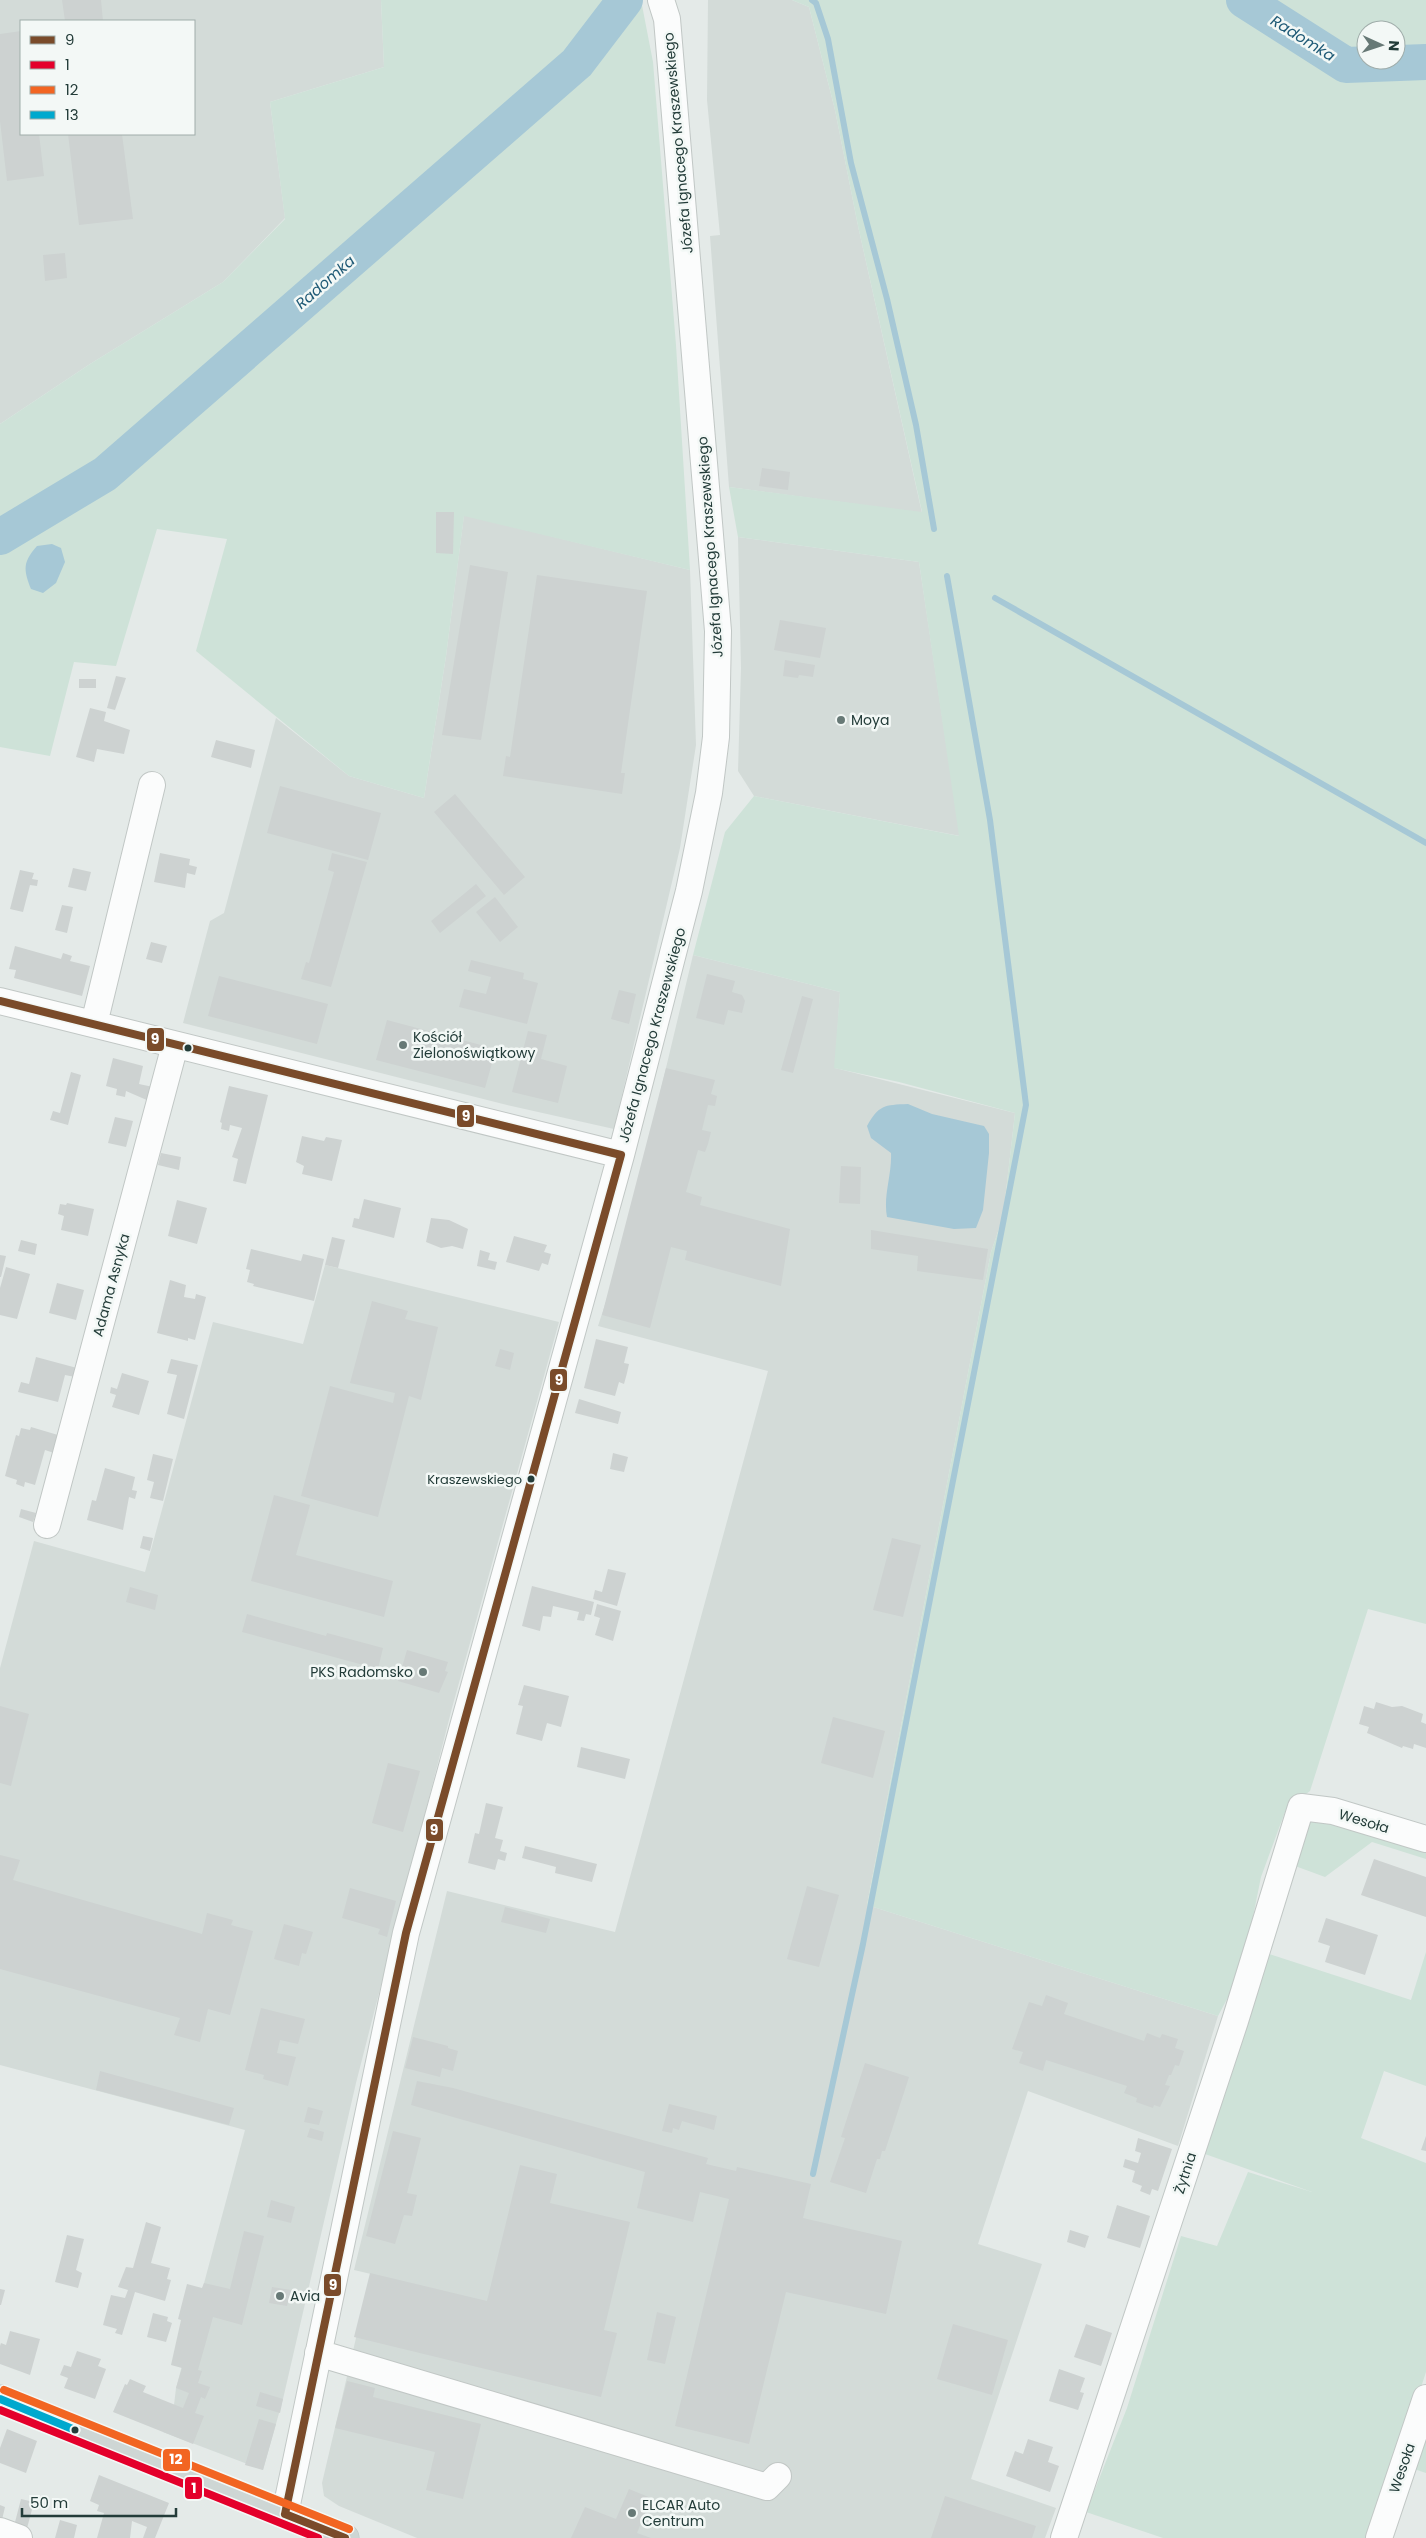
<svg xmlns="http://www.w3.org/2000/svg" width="1426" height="2538" viewBox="0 0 1426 2538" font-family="Poppins,sans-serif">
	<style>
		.built { fill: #d3dbd8; fill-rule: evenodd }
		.green { fill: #cee2d8; fill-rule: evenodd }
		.water { fill: #a6c8d6 }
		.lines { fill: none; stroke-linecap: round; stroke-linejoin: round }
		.stream { stroke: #a6c8d6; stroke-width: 6 }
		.river { stroke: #a6c8d6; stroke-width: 36 }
		.building { fill: #cdd2d1 }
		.minor-casing { stroke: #c1c7c5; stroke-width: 28 }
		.major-casing { stroke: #bdc6c4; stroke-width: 29 }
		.minor { stroke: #fbfcfc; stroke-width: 26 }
		.major { stroke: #ced6d4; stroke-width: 28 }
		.bus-1-casing { stroke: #f3f8f6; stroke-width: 11 }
		.bus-2-casing { stroke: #f3f8f6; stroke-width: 11 }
		.bus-3-casing { stroke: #f3f8f6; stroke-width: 11 }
		.bus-4-casing { stroke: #f3f8f6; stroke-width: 11 }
		.bus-1 { stroke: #7a4b2a; stroke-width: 8 }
		.bus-2 { stroke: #e4002b; stroke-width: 8 }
		.bus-3 { stroke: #f26522; stroke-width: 8 }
		.bus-4 { stroke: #00a9ce; stroke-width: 8 }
		.poi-dot { fill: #677976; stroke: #f3f8f6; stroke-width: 2 }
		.bus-dot { fill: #233c39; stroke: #f3f8f6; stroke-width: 2 }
		.labels { text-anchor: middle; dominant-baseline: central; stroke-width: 5; stroke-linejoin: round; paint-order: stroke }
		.bus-label { font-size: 13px; fill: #233c39; stroke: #f3f8f6; text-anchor: end }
		.street-label { font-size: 14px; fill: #233c39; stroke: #f3f8f6 }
		.poi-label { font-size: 14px; fill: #233c39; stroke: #f3f8f6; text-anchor: start }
		.water-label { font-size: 15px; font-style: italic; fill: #1f5a76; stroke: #f3f8f6 }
		.line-badge { stroke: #f3f8f6; stroke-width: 2 }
		.badge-label { font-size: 14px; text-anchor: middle; font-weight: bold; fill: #fff }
	</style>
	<rect width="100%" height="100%" fill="#e4eae8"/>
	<path class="built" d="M0,0h381l3,67 -114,35 15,116 -62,64 -133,82 -90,60zM21,21h173v113h-173z
		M708,0h84l17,7 26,103 23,116 64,287 -193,-26 -19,-251 10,-1 -13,-135z
		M464,515l226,55 6,175 -16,103 -66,281 -107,-24 -324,-82 27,-102 14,-8 52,-195 73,58 75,22 22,-142z
		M738,537l181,25 41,274 -206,-40 -16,-25 3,-103z
		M693,955l147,37 -5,76 180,45 -12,104 -12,35 -124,653 351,111 -40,130 -150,-55 -50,153 64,20 -71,215 85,29 -11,30h-628l-78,-32 -15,-10 -2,-13 49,-209 -17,-4 93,-379 168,41 153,-561 -170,-45 23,-70z
		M325,1265l234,57 -107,386 -96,375 -73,316 -20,71 -100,-38 11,-27 2,-17 69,-258 -245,-65v-397l34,-127 111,31 68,-250 90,22z"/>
	<path class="green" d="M381,0h260l12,62 23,283 14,225 -226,-54 -18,140 -22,142 -75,-22 -153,-125 31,-112 -70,-10 -41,137 -42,-4 -24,94 -50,-9v-323l90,-60 133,-82 62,-63 -15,-117 114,-35z
		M792,0h634v1624l-58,-15 -58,182 -24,18 -25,68 -19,94 -24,45 -351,-111 124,-653 12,-35 12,-104 -116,-31 -65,-14 6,-76 -147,-37 32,-123 29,-36 205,40 -40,-274 -181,-25 -9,-50 193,25 -64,-286 -23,-116 -26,-103zM1366,30h30v30h-30z
		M1324,1816l102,33v10l-54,-17 -47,35 -38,-14 16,-43z
		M1426,1952v134l-42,-15 -23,67 65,25v209l-21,64 -39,102h-203l-77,-26 41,-104 54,-172 36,10 31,-74 64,20 -107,-38 64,-200 142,46z
		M1426,2427v46l-15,-5z"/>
	<path class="water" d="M52,544l9,4 4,14 -9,21 -13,10 -12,-4c-8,-20 -8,-27 6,-43z
		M908,1104l24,10 52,12 5,8v19l-6,57 -7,18 -22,1 -67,-12c-4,-21 5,-42 4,-64l-20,-15 -4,-12c12,-21 17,-21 41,-22z"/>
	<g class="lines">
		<path class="stream" d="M812,0l4,3 12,36 23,124 36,136 29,126 18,104
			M995,598l431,245
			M813,2174l50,-230 163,-839 -36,-285 -43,-244"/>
		<path class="river" d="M1244,0l102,65 80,-3
			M0,537l105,-63 472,-411 48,-63"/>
	</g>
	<path class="building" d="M62,0h39l2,21h-38z
		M21,31v103h18l5,42 -37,5 -7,-60v-87z
		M68,134h54l11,85 -54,6z
		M65,253l2,25 -22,3 -2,-26z
		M762,468l28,4 -2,18 -29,-4z
		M436,512h18l-1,42 -17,-1z
		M470,565l38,7 -27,168 -39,-5z
		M537,575l110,16 -26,182h4l-3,21 -119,-18 3,-20 4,1z
		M780,620l46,8 -6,30 -46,-8z
		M785,660l30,5 -2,12 -14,-2 -1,3 -15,-2z
		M116,676l10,2 -11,32 -8,-2z
		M79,679h17v9h-17z
		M90,708l16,4 -2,9 26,9 -6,24 -27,-5 -3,13 -18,-5z
		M216,740l39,10 -4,18 -40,-11z
		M280,786l101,27 -13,47 -101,-27z
		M455,794l70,83 -21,18 -70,-83z
		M160,853l30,6 -1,6 8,2 -2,8 -8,-2 -2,15 -31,-6z
		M332,853l35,9 -36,125 -30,-8 5,-17 3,1 25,-91 -6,-2z
		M73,868l18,4 -5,19 -18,-4z
		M20,870l14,3 -2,6 6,1 -1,6 -7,-1 -7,27 -13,-3z
		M476,884l10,12 -46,37 -9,-12z
		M495,897l23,30 -18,15 -24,-30z
		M62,905l11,2 -6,26 -12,-3z
		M151,942l16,4 -5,17 -16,-4z
		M15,946l46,13 2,-6 9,3 -2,5 20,5 -8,30 -68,-18 2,-8 -7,-1z
		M471,960l53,13 -1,6 15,4 -11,41 -68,-17 5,-18 22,5 5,-17 -23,-6z
		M707,974l28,7 -3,11 10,3 3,6 -3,12 -14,-3 -4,15 -28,-7z
		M219,976l109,28 -11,40 -109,-28z
		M619,990l17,4 -7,30 -18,-5z
		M802,996l11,3 -20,74 -12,-3z
		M387,1020l109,29 -11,39 -109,-28z
		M528,1031l19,4 -6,24 26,7 -9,37 -46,-11z
		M113,1058l30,8 -4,18 14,3 -4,14 -23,-10 -1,6 -9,-2 1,-6 -11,-3z
		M666,1068l49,12 -4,14 6,2 -2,10 -7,-1 -6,25 9,2 -3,12 -3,8 -7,-2 -12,42 16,5 -2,8 90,24 -9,57 -96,-26 2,-9 -16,-4 -21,81 -48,-13z
		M71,1072l10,3 -13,50 -18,-5 3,-9 7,2z
		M229,1086l39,9 -22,89 -13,-3 5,-22 -6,-2 10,-29 -12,-3 -1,6 -8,-2 1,-6 -2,-1z
		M115,1117l18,4 -7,26 -18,-4z
		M302,1136l22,5 2,-4 16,3 -10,41 -30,-7 2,-8 -8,-4z
		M161,1153l20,4 -2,13 -21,-5z
		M841,1166l20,1 -1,37 -21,-1z
		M364,1199l37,9 -7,30 -42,-11 2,-9 5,1z
		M177,1200l30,8 -10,36 -29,-8z
		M67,1203l27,6 -6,27 -27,-6 3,-14 -6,-2 2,-10 6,1z
		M431,1218l18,2 19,9 -5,20 -11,-3 -11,2 -15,-6z
		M871,1230l117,19 -5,31 -66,-9 1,-15 -47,-7z
		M514,1236l33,9 -3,7 7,2 -3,11 -6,-2 -3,8 -33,-9z
		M332,1237l13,3 -7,28 -13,-3z
		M21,1240l16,4 -2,11 -17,-4z
		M251,1249l50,12 2,-7 21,5 -10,42 -61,-15 1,-2 -7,-2 3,-12 -4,-1z
		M480,1250l10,3 -2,7 9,2 -2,8 -18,-4z
		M0,1255l6,1 -5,21h-1z
		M6,1267l24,7 -13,45 -17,-4v-27z
		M170,1280l16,5 -2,12 11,2 1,-5 10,3 -11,43 -7,-2v3l-31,-8z
		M57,1283l27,7 -8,30 -27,-7z
		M372,1301l36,10 -3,8 33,8 -17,73 -12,-4 -31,121 -77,-21 29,-110 63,17 2,-10 -45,-10z
		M596,1339l32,8 -4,16 5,1 -2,9 -3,11 -5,-2 -4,14 -31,-8z
		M500,1349l14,4 -4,17 -15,-4z
		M36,1357l41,11 -2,9 -10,-2 -7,27 -40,-10 3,-10 8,2z
		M171,1359l27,6 -14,54 -17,-5 10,-39 -10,-2z
		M122,1373l27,8 -10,34 -27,-8 4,-12 -6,-2 1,-6 6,2z
		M579,1399l42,13 -3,12 -43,-11z
		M31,1427l27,8 -4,18 -9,-3 -10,35 -10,-3 -1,5 -8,-3 1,-4 -12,-4 11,-41 3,1 2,-8 9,2z
		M613,1453l15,4 -4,15 -14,-3z
		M153,1454l20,5 -10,42 -13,-3 4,-16 -7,-2z
		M105,1468l30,9 -3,13 5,1 -2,8 -6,-2 -6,33 -36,-10 5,-20 4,1z
		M274,1495l36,10 -14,50 97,26 -9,36 -133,-36z
		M21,1509l15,4 -3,9 -14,-5z
		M143,1536l10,2 -3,13 -10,-3z
		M892,1538l29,7 -18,72 -30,-7z
		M608,1569l18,4 -9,33 -24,-7 2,-9 7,2z
		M532,1586l62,16 -3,13 -5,-1 -2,7 -7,-1 2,-8 -26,-6 -2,11 -8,-1 -3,15 -18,-5z
		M130,1587l28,8 -3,15 -29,-8z
		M597,1604l24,7 -8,30 -18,-6 5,-17 -6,-2z
		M247,1614l79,22 1,-3 56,15 -5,21 -136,-37z
		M407,1650l41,12 -3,9 3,1 -9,21 -41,-12z
		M524,1685l45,11 -8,31 -14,-4 -5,18 -26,-7 7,-28 -5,-1z
		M1376,1702l16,5 10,-1 21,8 -2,8 5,2v24l-12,-4 -1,5 -10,-3 -1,2 -35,-15 2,-6 -10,-3 5,-18 10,3z
		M0,1706l29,8 -18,72 -11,-3z
		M833,1717l52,14 -12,47 -52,-15z
		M581,1747l49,12 -5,20 -48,-12z
		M388,1763l32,8 -17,61 -31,-9z
		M486,1803l17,4 -8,31 8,2 -3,11 7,2 -2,8 -7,-2 -3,11 -27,-7 7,-30 4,1z
		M525,1846l72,18 -5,18 -37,-9 1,-6 -34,-9z
		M0,1855l20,5 -7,20 189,54 5,-21 26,7 -2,5 22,6 -23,84 -22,-6 -8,33 -26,-7 6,-17 -180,-49z
		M1374,1859l52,18v40l-65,-22z
		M807,1886l32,9 -20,72 -32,-8z
		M350,1888l46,13 -9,36 -9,-3 2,-5 -38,-11z
		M505,1907l45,12 -4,14 -45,-11z
		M1326,1918l52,17 -13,40 -40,-13 5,-16 -12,-4z
		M284,1924l29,8 -7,22 -4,-1 -3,13 -25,-7z
		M1046,1995l22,8 -4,11 80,27 3,-8 13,5 2,-4 16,5 -3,9 9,3 -5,15 -4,-1 -4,10h-2l-4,10 5,1 -10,21 -6,-2 -1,3 -17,-6 1,-4 -13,-5 3,-7 -81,-26 -3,11 -24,-8 4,-11 -11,-3 17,-47 13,4z
		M261,2008l44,11 -7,25 -18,-4 -3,13 19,4 -8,29 -25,-7 1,-4 -19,-5z
		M413,2037l35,9v2l10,3 -5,20 -11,-3 -2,9 -35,-9z
		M865,2063l44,14 -24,74h-3l-2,8h-3l-11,34 -36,-11 15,-44 -4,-1z
		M100,2071l134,37 -5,17 -133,-35z
		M417,2081l36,7 255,70 -2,6 30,7 1,-4 74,17 -8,34 99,23 -16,73 -100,-22 -37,152 -74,-18 54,-227 -29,-7 -7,30 -56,-14 8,-36 -234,-67z
		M669,2104l48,12 -3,14 -32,-9 -3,9 -6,-2 -1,5 -10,-2z
		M308,2107l15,4 -4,14 -15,-3z
		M310,2128l14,4 -2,9 -15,-4z
		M393,2131l28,7 -14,55 10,2 -5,21 -8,-1 -9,29 -29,-8z
		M1426,2136v15l-5,-1z
		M1138,2138l34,11 -14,42 -6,-2 -2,6 -10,-4 2,-5 -10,-4 3,-11 -12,-4 2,-8 13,4 3,-10 -6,-2z
		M520,2165l37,9 -7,29 80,19 -26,108 13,3 -16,64 -247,-60 16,-64 117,28z
		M271,2200l24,7 -4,16 -24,-6z
		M1117,2205l33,11 -10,32 -33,-10z
		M146,2222l15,5 -10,36 19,5 -3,11 4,1 -6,21 -30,-9 -13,43 -7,-2 2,-4 -14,-4 8,-30 14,3 3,-8 -10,-3 8,-20 7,1z
		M1070,2230l19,6 -4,12 -18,-6z
		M244,2231l20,5 -22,89 -29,-8 -15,53 4,1 -4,12 12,4 -5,12 -4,-2 -6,16 9,3 -11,28 -80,-32 12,-28 2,1 3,-6 16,7 -3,6 40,16 6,-15 -13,-5 6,-20 -11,-3 10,-45 -3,-1 9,-35 15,4 2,-5 26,6z
		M67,2235l17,4 -8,31 6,3 -4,15 -23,-6z
		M272,2287l19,3 -4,16 -18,-3z
		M0,2289l5,1 -4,15h-1z
		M657,2312l19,5 -11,47 -18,-4z
		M153,2313l15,4 -1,4 5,2 -6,19 -19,-5z
		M953,2324l55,16 -16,55 -55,-16z
		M1086,2324l26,9 -11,33 -27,-9z
		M10,2331l30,8 -10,36 -30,-11v-18l1,-3 5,2z
		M77,2351l24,8 -3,7 8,3 -11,30 -31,-11 4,-10 -8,-3 4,-10 7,2z
		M1059,2369l26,9 -5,14 4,1 -6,17 -29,-9z
		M347,2381l28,7 -2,9 108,27 -18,75 -37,-9 9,-38 -100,-24z
		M260,2392l23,7 -3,14 -24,-7z
		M259,2419l17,5 -13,46 -18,-5z
		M7,2429l30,12 -11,32 -26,-10v-15z
		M1028,2439l25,8 -5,15 11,4 -9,26 -44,-16 9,-25 8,3z
		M99,2475l70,28 -14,35h-12l4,-11 -15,-6 -2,17h-33l7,-25 -7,-2 2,-6 -9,-4z
		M629,2489l22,9 -14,35 14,5h-80l14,-31 31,12z
		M945,2496l91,30 -4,12h-101z
		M21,2499l13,3 -8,30 -12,-6z
		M0,2505l5,2 -4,17h-1z
		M60,2520l17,5 -3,13h-19z"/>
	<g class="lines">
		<defs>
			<path id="minor" d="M0,1001l621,154
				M94,1024l58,-239
				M47,1525l128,-480
				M318,2353l449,134 11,-11
				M285,2514l121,-581 215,-778 68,-264 20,-98 7,-56 2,-106 -51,-612 -6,-19
				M0,2531l19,7
				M1064,2538l171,-517 66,-214 32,4 93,28
				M1379,2538l47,-140"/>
			<path id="major" d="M0,2399l345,139"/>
		</defs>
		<use href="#minor" class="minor-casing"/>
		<use href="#major" class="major-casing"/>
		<use href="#minor" class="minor"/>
		<use href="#major" class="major"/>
		<defs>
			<path id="bus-1" d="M0,1001l621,154
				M285,2514l121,-581 215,-778
				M285,2514l60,24"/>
			<path id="bus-2" d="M0,2410l318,128"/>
			<path id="bus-3" d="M4,2390l345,139"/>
			<path id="bus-4" d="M0,2399l75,31"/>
		</defs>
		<use href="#bus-1" class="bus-1-casing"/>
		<use href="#bus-2" class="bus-2-casing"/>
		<use href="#bus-3" class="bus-3-casing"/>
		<use href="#bus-4" class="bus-4-casing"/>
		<use href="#bus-1" class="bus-1"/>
		<use href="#bus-2" class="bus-2"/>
		<use href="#bus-3" class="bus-3"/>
		<use href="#bus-4" class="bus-4"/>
	</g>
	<g class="poi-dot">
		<circle cx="841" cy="720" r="5"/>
		<circle cx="403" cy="1045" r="5"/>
		<circle cx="423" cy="1672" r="5"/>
		<circle cx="280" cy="2296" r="5"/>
		<circle cx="632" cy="2513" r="5"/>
	</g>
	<g class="bus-dot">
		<circle cx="188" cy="1048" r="4.5"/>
		<circle cx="531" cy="1479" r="4.5"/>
		<circle cx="75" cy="2430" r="4.5"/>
	</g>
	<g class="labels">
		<g class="bus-label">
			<text x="522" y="1479">Kraszewskiego</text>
		</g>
		<g class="street-label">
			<text transform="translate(678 143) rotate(-95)">Józefa Ignacego Kraszewskiego</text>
			<text transform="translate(710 547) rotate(-94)">Józefa Ignacego Kraszewskiego</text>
			<text transform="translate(652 1035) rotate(-75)">Józefa Ignacego Kraszewskiego</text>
			<text transform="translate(111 1285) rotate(-75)">Adama Asnyka</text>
			<text transform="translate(1364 1821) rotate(17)">Wesoła</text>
			<text transform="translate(1185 2173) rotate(-72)">Żytnia</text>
			<text transform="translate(1402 2468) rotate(-71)">Wesoła</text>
		</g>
		<g class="poi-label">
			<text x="851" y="720">Moya</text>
			<text x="413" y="1037">Kościół<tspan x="413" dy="16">Zielonoświątkowy</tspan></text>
			<text x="413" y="1672" text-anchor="end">PKS Radomsko</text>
			<text x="290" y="2296">Avia</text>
			<text x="642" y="2505">ELCAR Auto<tspan x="642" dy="16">Centrum</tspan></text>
		</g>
		<g class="water-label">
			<text transform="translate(1303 38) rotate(32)">Radomka</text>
			<text transform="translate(325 282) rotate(-41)">Radomka</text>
		</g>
	</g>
	<g class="line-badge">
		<rect x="146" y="1027" width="19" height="25" rx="5" fill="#7a4b2a"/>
		<rect x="456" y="1104" width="19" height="24" rx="5" fill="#7a4b2a"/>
		<rect x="549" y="1368" width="19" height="24" rx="5" fill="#7a4b2a"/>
		<rect x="425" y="1818" width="19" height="24" rx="5" fill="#7a4b2a"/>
		<rect x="323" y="2273" width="19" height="24" rx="5" fill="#7a4b2a"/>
		<rect x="162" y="2448" width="29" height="24" rx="5" fill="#f26522"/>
		<rect x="184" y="2476" width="19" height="24" rx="5" fill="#e4002b"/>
	</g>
	<g class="badge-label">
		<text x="155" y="1044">9</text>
		<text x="466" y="1121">9</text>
		<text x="559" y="1385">9</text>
		<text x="434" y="1835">9</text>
		<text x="333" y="2290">9</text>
		<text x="176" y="2464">12</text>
		<text x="194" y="2493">1</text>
	</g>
	<rect x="20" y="20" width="175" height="115" fill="#f3f8f6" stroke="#a0adaa"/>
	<rect x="30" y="36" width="25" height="8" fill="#7a4b2a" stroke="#a0adaa"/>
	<text x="65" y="45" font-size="15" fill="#233c39">9</text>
	<rect x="30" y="61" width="25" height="8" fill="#e4002b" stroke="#a0adaa"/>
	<text x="65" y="70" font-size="15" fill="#233c39">1</text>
	<rect x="30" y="86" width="25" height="8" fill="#f26522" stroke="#a0adaa"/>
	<text x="65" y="95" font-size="15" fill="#233c39">12</text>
	<rect x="30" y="111" width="25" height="8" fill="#00a9ce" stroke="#a0adaa"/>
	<text x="65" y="120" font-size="15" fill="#233c39">13</text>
	<g transform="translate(1381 45) rotate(93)"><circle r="24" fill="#f3f8f6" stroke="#a0adaa"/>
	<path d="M0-4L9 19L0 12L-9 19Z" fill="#677976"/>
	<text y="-8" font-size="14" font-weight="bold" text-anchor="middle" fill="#233c39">N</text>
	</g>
	<path d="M22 2508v8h154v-8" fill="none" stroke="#233c39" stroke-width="2.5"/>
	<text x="30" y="2508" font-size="15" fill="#233c39" stroke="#f3f8f6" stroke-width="4" paint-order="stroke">50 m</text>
</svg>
